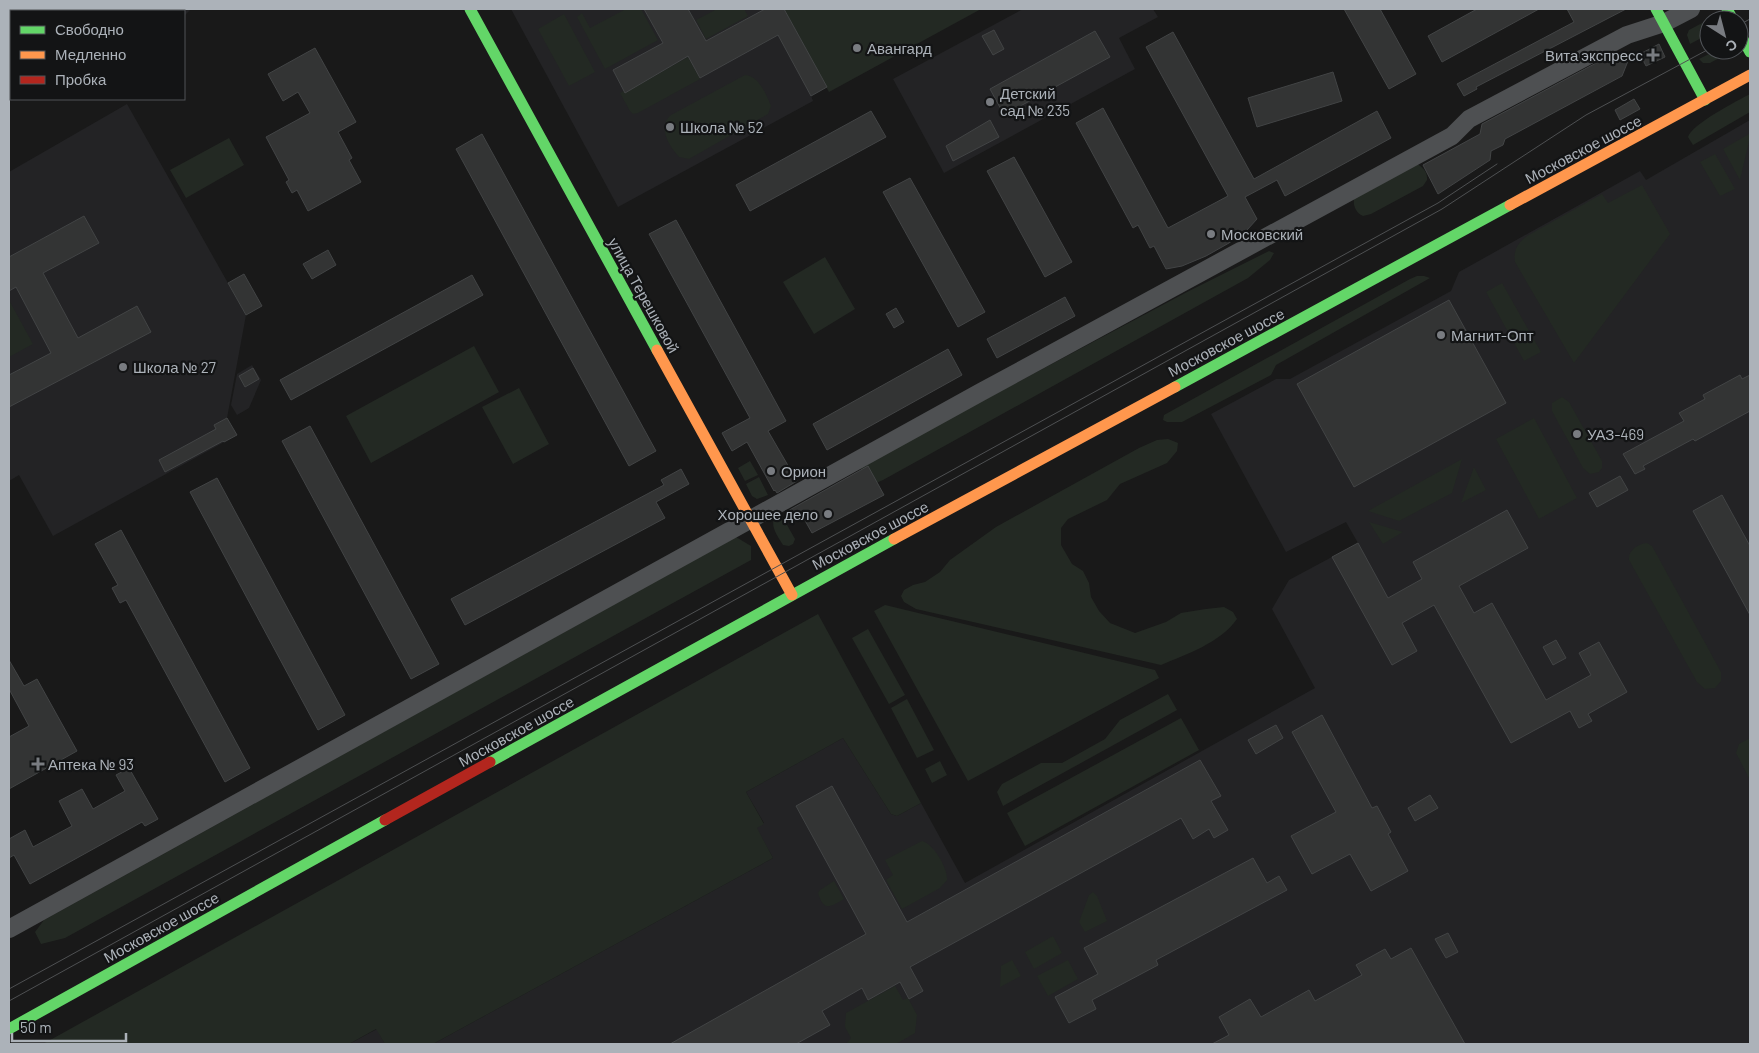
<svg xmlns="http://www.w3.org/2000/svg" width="1759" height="1053" viewBox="0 0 1759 1053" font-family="Barlow,sans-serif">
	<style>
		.built { fill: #232325 }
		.green { fill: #232923 }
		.building { fill: #333434; stroke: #424445 }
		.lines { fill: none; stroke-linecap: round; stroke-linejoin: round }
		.street { stroke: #4e5052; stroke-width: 18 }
		.fast { stroke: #63d668; stroke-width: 11 }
		.slow { stroke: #ff974d; stroke-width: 11 }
		.jam { stroke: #b3261e; stroke-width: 11 }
		.tram { stroke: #4e5052; stroke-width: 1 }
		.poi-dot { fill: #797c81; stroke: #131415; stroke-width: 2 }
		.labels { text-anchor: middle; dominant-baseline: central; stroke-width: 4.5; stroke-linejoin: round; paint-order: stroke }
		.poi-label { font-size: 15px; fill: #acb2b9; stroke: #131415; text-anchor: start }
		.street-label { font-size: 15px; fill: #acb2b9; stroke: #131415 }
	</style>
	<rect width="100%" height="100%" fill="#191919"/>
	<path class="built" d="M95,9h96l-7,7v-5h-91z
		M511,9h273l43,78 -16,9 2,5 -195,106z
		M1023,9h130l5,8 -39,21 16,31 -191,104 -51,-94z
		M127,104l119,211 -19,103 10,17 -184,101 -34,-61 -10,6v-309z
		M1750,120v924h-1317l340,-186 -17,-30 8,-5 -18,-31 97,-54 48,76 6,2 24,-13 44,80 350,-195 -43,-79 17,-29 69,-37 -12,-21 -60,30 -75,-138 65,-35h14l161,-88 8,-19 181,-101 6,9z
		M252,365l9,15 -12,28 -12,7 -6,-10 6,-31z
		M377,1029l8,15h-36z"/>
	<path class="green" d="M626,9h15l17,31 -53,29 -28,-52 5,-4 8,15z
		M717,9h27l4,7 -42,23 -10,-19z
		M784,9h197l-152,83z
		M564,14l31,58 -26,14 -31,-57z
		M1717,15l8,5h-16v14l-19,10 -3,-9 2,-5z
		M1717,50h17l-24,13h-7l-4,-4z
		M688,57l12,22 -62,34 -5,1 -3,-3 -10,-18 4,-2 1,2z
		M745,75c14,1 21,19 26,31l-3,8 -79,45 -10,-2c-10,-11 -22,-30 -8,-42z
		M1750,94v18l-57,33 -5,-8c4,-13 49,-36 62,-43z
		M1749,134l1,3 -10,43 -17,-31z
		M229,138l15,27 -58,33 -16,-28z
		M1715,154l20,35 -15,7 -20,-34z
		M1415,163c7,3 13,9 12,17l-4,6 -52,28 -8,2c-8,-4 -10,-11 -9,-19z
		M1642,185l28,49 -96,129 -59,-101c-2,-12 3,-19 12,-26l75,-42 6,9z
		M1269,251l5,2 -4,7 -22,18 -365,202 -9,4 -14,-9 2,-9 7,-5 318,-169z
		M825,257l30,52 -41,25 -31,-52z
		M1417,276h7l6,2 -154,87 -5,10 -89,47h-15l-4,-2 1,-5 246,-136z
		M1502,283l39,69 -17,9 -38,-69z
		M10,302l23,42 -24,13v-54z
		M474,346l25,46 -128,71 -25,-47z
		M519,388l30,56 -36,20 -31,-57z
		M1562,397l7,5 33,59v7l-3,4 -9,2 -7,-6 -31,-57v-8z
		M1534,418l43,80 -38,21 -43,-80z
		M1168,439l10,4 -1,8 -10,12 -47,21 -13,16 -39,19 -7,9v17l11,19 11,7 6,12 2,14 8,14 11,12 25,10 31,-11 15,-9 25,-4 18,-2 9,5 4,7c-17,24 -50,35 -76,46l-245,-56 -12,-7 -3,-6 3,-6 9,-5 12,-3 15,-10 10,-12 46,-33 143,-79 18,-8z
		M1462,459l-10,34 -53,28 -31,-10z
		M750,461l8,14 -13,6 -7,-13z
		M1474,467l12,23 -25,13z
		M759,477l9,18 -11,4 -5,-3 -6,-12z
		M779,511l16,28 -2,5 -4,2 -6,-1c-7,-12 -16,-22 -4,-34z
		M1369,522l34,10 -20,12z
		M736,537l15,9v14l-686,378 -24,6 -6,-12 9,-12z
		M1647,543l5,3 69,126v9l-6,7 -10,1 -8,-7 -68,-122c-1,-10 9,-16 18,-17z
		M885,605l270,65 4,8 -191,103 -94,-170z
		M818,614l103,189 -24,13 -6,-2 -48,-76 -97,54 18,32 -7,4 16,30 -340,186h-48l-9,-15 -27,15h-306z
		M868,629l37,66 -16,9 -37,-66z
		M1168,694l9,16 -174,96 -6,-14 5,-8 39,-21h21l43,-24 15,-19z
		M907,699l27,51 -17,8 -26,-50z
		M1181,718l18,32 -174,96 -18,-33z
		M1750,738v42l-14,-27 3,-9z
		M940,761l7,14 -15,8 -7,-14z
		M922,841c12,3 26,28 25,39l-7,8 -38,21 -16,-29 7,-5 -8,-15z
		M834,881l10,18c-14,8 -20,13 -26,-6l2,-3z
		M1093,892l4,4 10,25 -22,11 -6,-10 10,-27z
		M1053,936l9,17 -28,16 -9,-17z
		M1012,960l9,16 -21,11 1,-21z
		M1068,960l10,19 -30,17 -11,-20z
		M895,986l8,14 5,-2 9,17 -2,18 -19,11h-50l5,-6 -6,-11 1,-14z"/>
	<path class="building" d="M644,9h44l18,32 59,-32h19l43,78 -16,9 -33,-61 -78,43 -12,-22 -63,37 -12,-23 50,-27z
		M1344,9h36l36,65 -27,15z
		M1477,9h62l-97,53 -14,-26z
		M1567,9h59l-150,78 1,2 -13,7 -7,-12 117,-62z
		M994,30l10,19 -11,6 -11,-19z
		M1095,31l15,26 -106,58 -14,-26z
		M1173,32l81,147 123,-68 14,27 -106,58 -8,-16 -32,17 12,22 -10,11 -18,13 -23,13 -24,10 -16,3 -12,-23 -4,2 -12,-23 -5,3 -57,-105 27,-15 65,120 60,-32 -82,-149z
		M1659,44l6,13 -19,9 -6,-12z
		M315,48l41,74 -18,10 14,26 -3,2 12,22 -53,29 -11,-21 -5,3 -6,-11 3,-2 -23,-43 44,-24 -12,-21 -15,9 -15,-27z
		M1613,54l2,4 13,3 -6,15 -117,63 -2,6 -12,6 -1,9 -52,34 -15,-29 57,-31 2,-10z
		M1333,72l9,29 -85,26 -9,-29z
		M1634,99l6,10 -20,11 -5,-10z
		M871,111l15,26 -136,74 -14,-26z
		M990,120l9,17 -46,24 -7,-15z
		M482,134l174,317 -27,15 -173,-317z
		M1014,157l58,105 -27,15 -58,-106z
		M910,178l75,134 -27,15 -75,-135z
		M84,216l15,27 -56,30 35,65 59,-32 14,26 -142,75v-32l42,-22 -35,-66 -7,4v-34z
		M676,220l110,201 -18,10 29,50 -20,12 -2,-3 -1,1 -27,-49 -15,9 -10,-18 28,-15 -101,-184z
		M328,250l8,15 -24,14 -9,-15z
		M244,274l18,32 -16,9 -18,-32z
		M472,275l11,20 -192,105 -11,-20z
		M1065,297l10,19 -78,42 -10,-19z
		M1449,300l57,103 -152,84 -57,-103z
		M896,308l8,14 -10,6 -8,-14z
		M948,349l14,26 -135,75 -14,-26z
		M253,368l6,11 -14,8 -6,-11z
		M1740,375l2,4 8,-4v36l-55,30 -2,-2 -50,27 2,3 -10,5 -12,-20 61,-33 -5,-8 26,-14 -2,-4z
		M227,418l10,17 -13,7 -1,-1 -58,31 -6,-12 57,-31 -2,-4z
		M310,426l129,238 -28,15 -129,-238z
		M868,466l16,29 -72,38 -9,-16 -11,6 -6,-11z
		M681,469l8,15 -33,18 9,16 -200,107 -14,-26 213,-114 -3,-5z
		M1620,476l8,14 -31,17 -8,-14z
		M217,478l128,237 -27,15 -128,-238z
		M1722,495l28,51v69l-57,-104z
		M1507,510l21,38 -69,38 15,27 18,-10 54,97 45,-25 -12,-22 20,-11 28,50 -39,22 4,7 -13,7 -9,-17 -59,32 -77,-138 -32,18 15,28 -25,14 -60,-108 26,-14 30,55 34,-19 -9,-17z
		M121,530l129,238 -25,14 -99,-182 -6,3 -8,-15 6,-3 -23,-41z
		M1556,640l10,18 -13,7 -10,-18z
		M9,660l15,26 13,-7 40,72 -68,38v-52l20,-11 -20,-37z
		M1322,715l50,93 5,-2 14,26 -3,2 20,37 -37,20 -21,-37 -38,20 -21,-38 45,-24 -44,-80z
		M1276,725l7,13 -27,16 -8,-14z
		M1200,760l21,36 -10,5 17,29 -14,8 -5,-9 -16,10 -12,-21 -271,149 13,24 -14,8 -9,-17 -32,18 -6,-12 -40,23 8,14 -34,19h-126l196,-110 -70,-128 36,-20 75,136z
		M129,768l29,51 -13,7 -3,-4 -112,62 -16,-29 -5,3v-19l16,-9 8,17 39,-21 -13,-25 23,-12 11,20 32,-18 -9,-16z
		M1430,795l8,13 -23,13 -7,-13z
		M1253,858l14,25 12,-7 8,14 -131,70 2,5 -66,35 4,9 -27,14 -14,-26 43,-23 -14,-26z
		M1448,933l10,19 -12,6 -11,-19z
		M1411,948l54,96h-253l17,-9 -10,-18 31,-18 11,18 48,-27 6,11 47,-26 -6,-10 29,-16 6,10z"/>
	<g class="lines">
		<path class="street" d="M9,929l972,-537 471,-256 17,-17 158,-84 37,-12 27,-14"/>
		<path class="fast" d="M470,9l187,341
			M1656,9l49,91
			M1727,9l6,11
			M1739,32l11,20
			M1175,387l335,-182
			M490,762l404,-223
			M9,1029l376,-209"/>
		<path class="slow" d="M1510,205l240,-130
			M657,350l135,245
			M894,539l281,-152"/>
		<path class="jam" d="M385,820l105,-58"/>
		<path class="tram" d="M1739,25l11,-6
			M9,989l1429,-786 59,-39
			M9,1001l1433,-792 144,-94 123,-66"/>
	</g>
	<g class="poi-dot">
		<circle cx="857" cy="48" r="5"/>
		<path d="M1650.5 47.5h5v5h5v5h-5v5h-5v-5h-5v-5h5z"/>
		<circle cx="990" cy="102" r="5"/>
		<circle cx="670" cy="127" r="5"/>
		<circle cx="1211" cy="234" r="5"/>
		<circle cx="1441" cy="335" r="5"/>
		<circle cx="123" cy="367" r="5"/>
		<circle cx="1577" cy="434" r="5"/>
		<circle cx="771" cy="471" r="5"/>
		<circle cx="828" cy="514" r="5"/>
		<path d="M35.5 756.5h5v5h5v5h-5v5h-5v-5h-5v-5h5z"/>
	</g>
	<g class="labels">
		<g class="poi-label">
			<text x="867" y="48">Авангард</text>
			<text x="1643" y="55" text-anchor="end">Вита экспресс</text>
			<text x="1000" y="93">Детский<tspan x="1000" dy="17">сад № 235</tspan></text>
			<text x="680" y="127">Школа № 52</text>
			<text x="1221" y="234">Московский</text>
			<text x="1451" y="335">Магнит-Опт</text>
			<text x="133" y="367">Школа № 27</text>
			<text x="1587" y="434">УАЗ-469</text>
			<text x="781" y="471">Орион</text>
			<text x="818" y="514" text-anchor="end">Хорошее дело</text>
			<text x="48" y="764">Аптека № 93</text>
		</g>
		<g class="street-label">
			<text transform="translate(1583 149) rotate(-28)">Московское шоссе</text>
			<text transform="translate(644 295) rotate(61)">улица Терешковой</text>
			<text transform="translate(1226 342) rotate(-28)">Московское шоссе</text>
			<text transform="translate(870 535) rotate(-28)">Московское шоссе</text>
			<text transform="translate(516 731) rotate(-29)">Московское шоссе</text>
			<text transform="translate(161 927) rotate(-29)">Московское шоссе</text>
		</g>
	</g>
	<rect width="1759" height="1053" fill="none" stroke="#acb2b9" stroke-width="20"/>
	<rect x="10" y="10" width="175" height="90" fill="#131415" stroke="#505357"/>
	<rect x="20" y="26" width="25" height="8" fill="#63d668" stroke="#505357"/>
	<text x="55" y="35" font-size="15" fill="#acb2b9">Свободно</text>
	<rect x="20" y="51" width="25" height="8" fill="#ff974d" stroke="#505357"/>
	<text x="55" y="60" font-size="15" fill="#acb2b9">Медленно</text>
	<rect x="20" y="76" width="25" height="8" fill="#b3261e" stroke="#505357"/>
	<text x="55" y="85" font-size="15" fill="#acb2b9">Пробка</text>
	<g transform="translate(1724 35) rotate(144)"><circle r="24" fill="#131415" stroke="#505357"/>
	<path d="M0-4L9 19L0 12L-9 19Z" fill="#797c81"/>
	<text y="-8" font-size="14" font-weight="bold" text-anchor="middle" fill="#acb2b9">С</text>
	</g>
	<path d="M12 1033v8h114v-8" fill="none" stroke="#acb2b9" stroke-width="2.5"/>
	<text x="20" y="1033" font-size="15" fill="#acb2b9" stroke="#131415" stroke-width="4" paint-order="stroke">50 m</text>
</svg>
